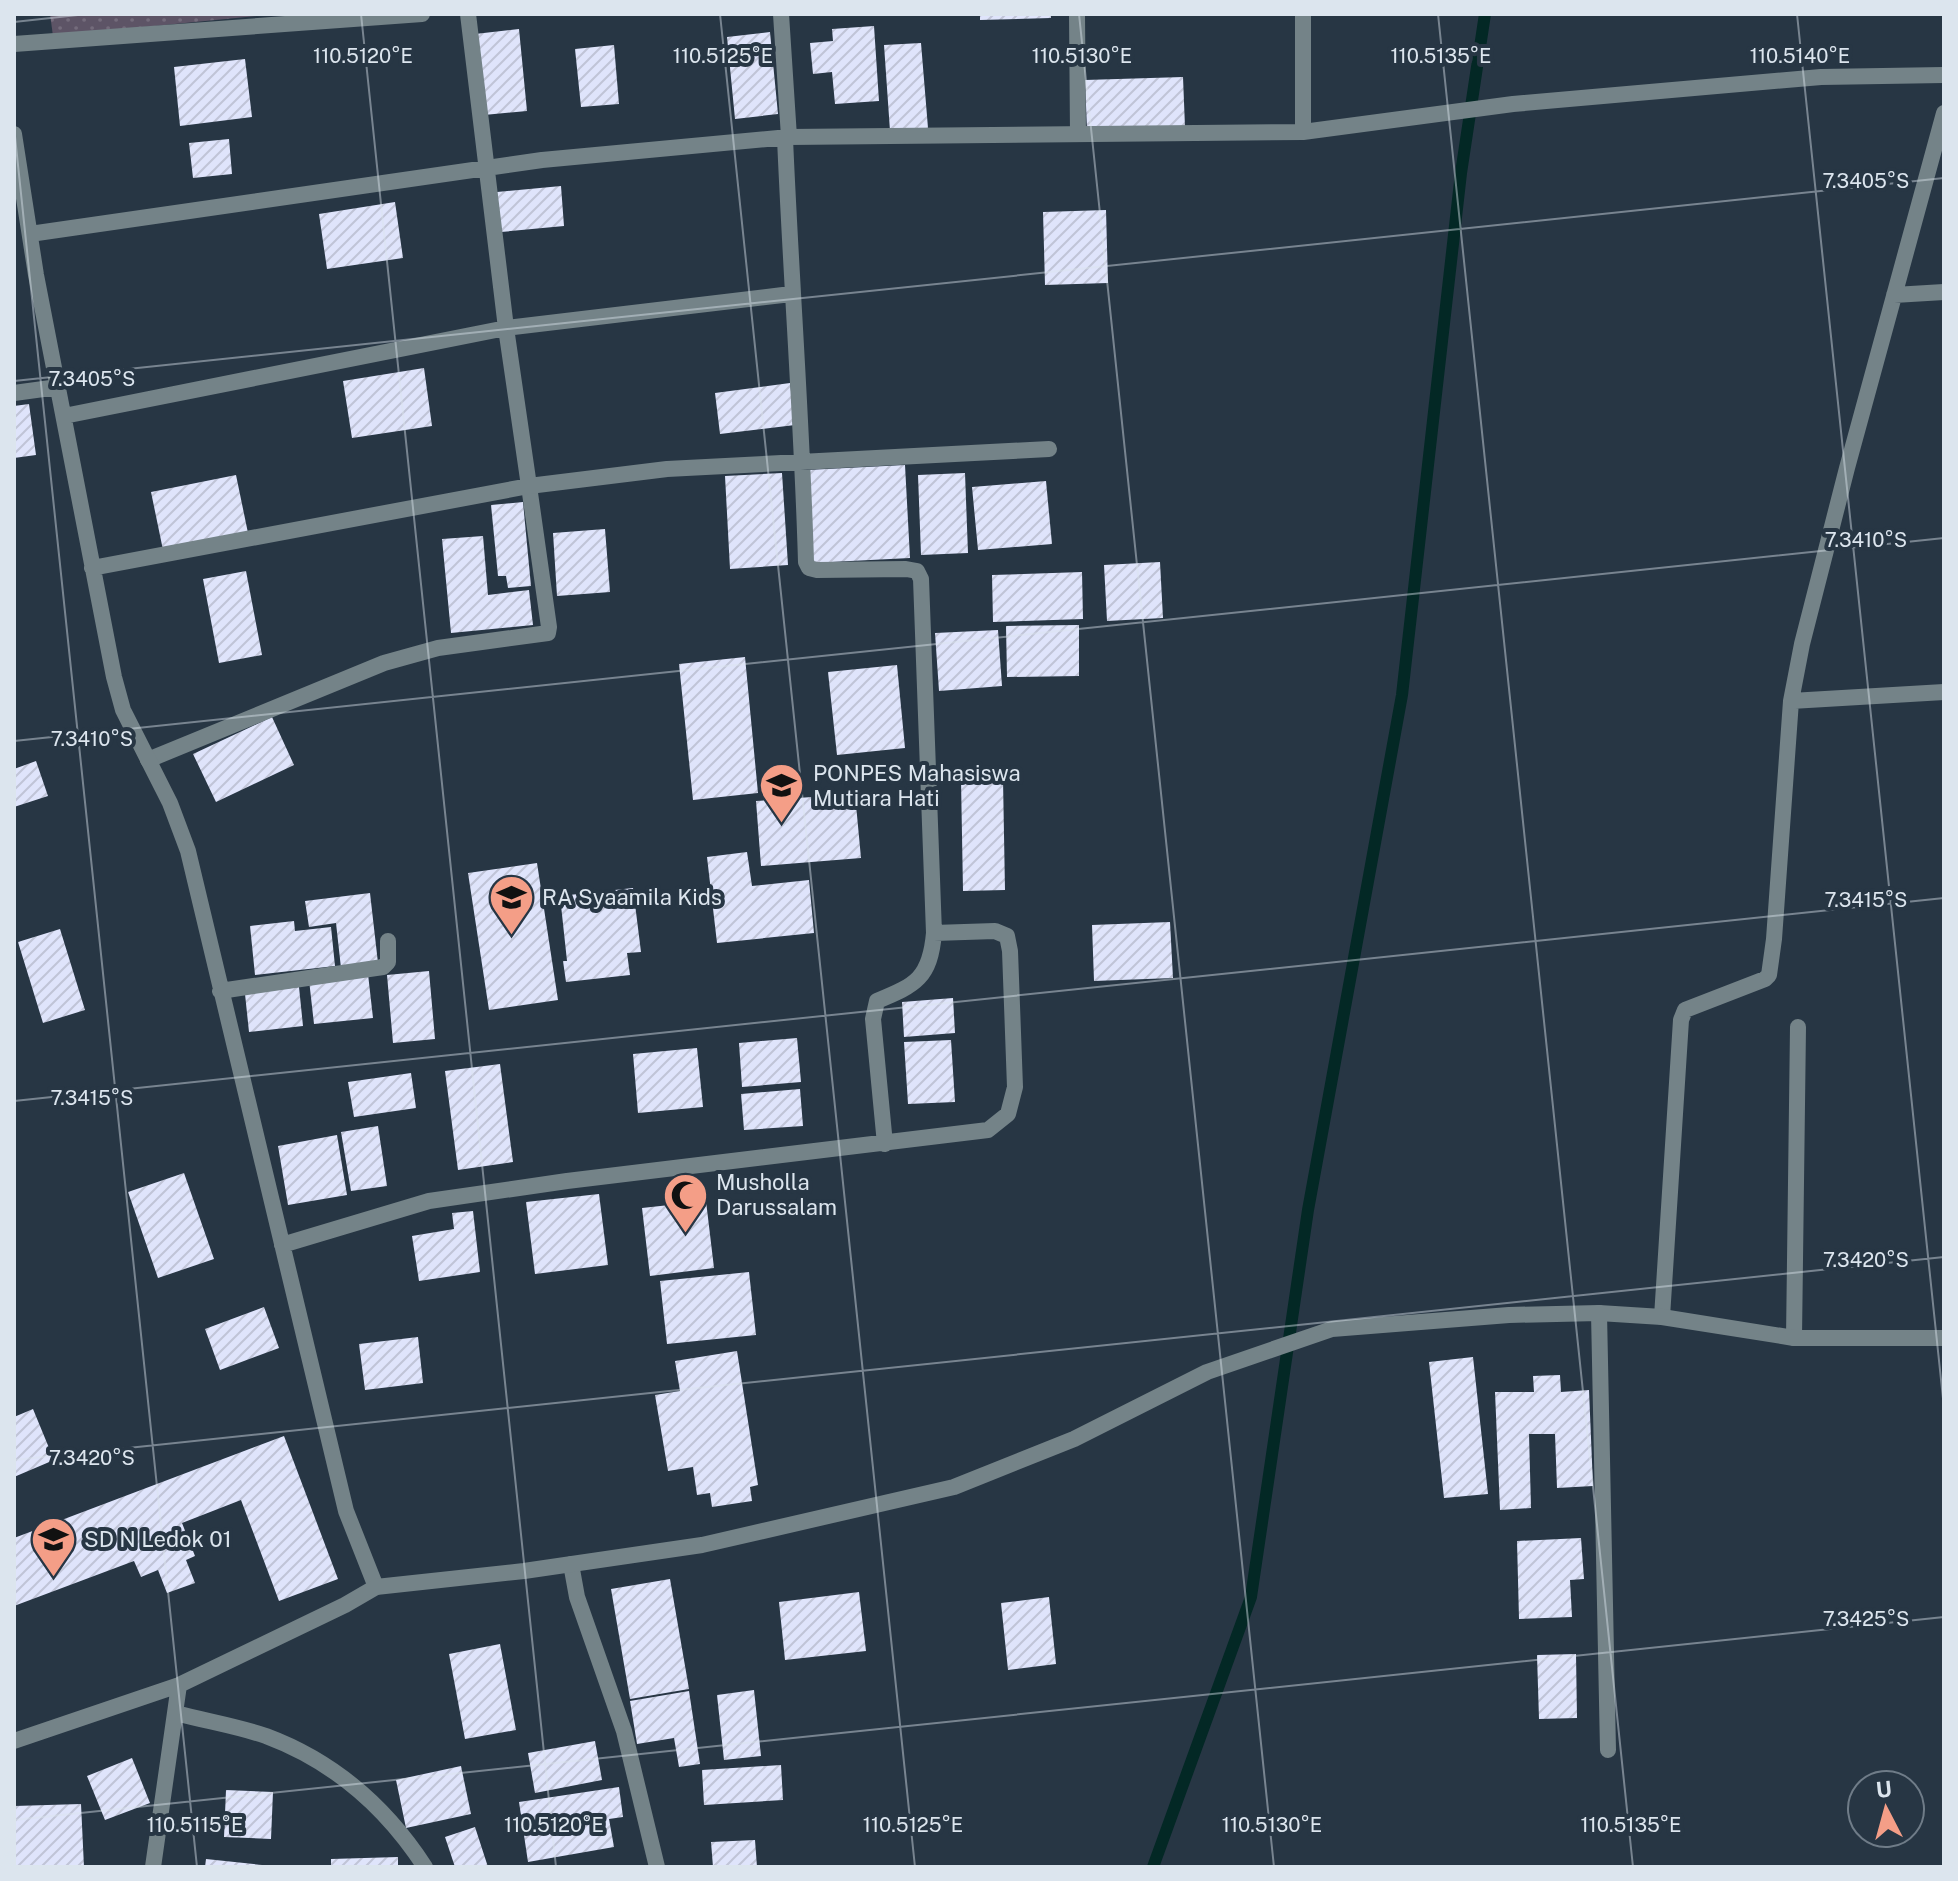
<svg xmlns="http://www.w3.org/2000/svg" width="1958" height="1881" viewBox="0 0 1958 1881" font-family="'Public Sans',sans-serif">
	<style>
		.park { fill: url(#park-dots) }
		.lines { fill: none; stroke-linecap: round; stroke-linejoin: round }
		.stream { stroke: #032825; stroke-width: 12 }
		.building { fill: url(#building-hatch) }
		.service { stroke: #748388; stroke-width: 16 }
		.minor { stroke: #748388; stroke-width: 16 }
		.tertiary { stroke: #748388; stroke-width: 16 }
		.ticks { fill: none; stroke: #dce5ee; stroke-width: 2; stroke-opacity: 0.45 }
		.labels { text-anchor: middle; dominant-baseline: central; stroke-width: 8; stroke-linejoin: round; paint-order: stroke }
		.poi-label { font-size: 22px; fill: #dce5ee; stroke: #273644; text-anchor: start }
		.ticks-label { font-size: 20px; text-anchor: middle; fill: #dce5ee; stroke: #273644; stroke-width: 8; stroke-linejoin: round; paint-order: stroke }
	</style>
	<defs>
		<pattern id="park-dots" width="8" height="8" patternUnits="userSpaceOnUse" patternTransform="scale(2)"><rect width="8" height="8" fill="#5d5466"/><path d="M2 2h.1M6 6h.1" fill="none" stroke="#746c7c" stroke-width="1.8" stroke-linecap="round"/></pattern>
		<pattern id="building-hatch" width="6" height="6" patternUnits="userSpaceOnUse" patternTransform="scale(2)"><rect width="6" height="6" fill="#dfe4fb"/><path d="M-1 1l2-2M0 6l6-6M5 7l2-2" fill="none" stroke="#c0c4d7"/></pattern>
	</defs>
	<rect width="100%" height="100%" fill="#273644"/>
	<path class="park" d="M50,14h226l-223,22z"/>
	<g class="lines">
		<path class="stream" d="M1153,1867l98,-270 57,-387 94,-515 59,-522 24,-159"/>
	</g>
	<path class="building" d="M980,14h71v4l-71,2z
		M874,26l5,75 -44,3 -3,-32 -19,2 -3,-31 23,-2 -1,-12z
		M519,29l8,82 -43,4 -9,-81z
		M770,32l8,82 -43,5 -8,-82z
		M921,43l7,85 -38,3 -6,-86z
		M614,45l5,59 -38,3 -6,-58z
		M245,59l7,58 -72,9 -6,-59z
		M1183,77l2,50 -98,3 -2,-50z
		M229,139l3,35 -39,4 -4,-35z
		M561,186l3,40 -63,6 -4,-40z
		M395,202l8,56 -76,11 -8,-55z
		M1106,210l2,73 -63,2 -2,-73z
		M424,368l8,58 -80,12 -9,-57z
		M790,383l5,42 -75,9 -5,-41z
		M29,404l7,51 -22,3v-52z
		M905,465l5,93 -99,5 -4,-93z
		M782,473l6,92 -58,4 -5,-93z
		M965,473l3,80 -47,2 -3,-80z
		M236,475l12,58 -85,17 -12,-58z
		M1046,481l6,63 -74,6 -6,-63z
		M523,502l8,84 -23,2 -2,-12h-8l-7,-71z
		M605,529l5,63 -53,4 -4,-63z
		M483,536l5,59 41,-5 4,35 -82,8 -9,-94z
		M1160,562l3,56 -56,3 -3,-56z
		M246,571l16,84 -43,8 -16,-84z
		M1082,572l1,47 -90,3 -1,-47z
		M1079,625v51l-72,1 -1,-51z
		M998,630l4,56 -63,5 -4,-58z
		M745,657l13,136 -65,7 -14,-136z
		M897,665l8,83 -68,7 -9,-83z
		M272,717l22,48 -78,37 -23,-48z
		M36,761l12,35 -34,11v-38z
		M1003,779l2,111 -42,1 -2,-111z
		M855,794l6,64 -100,8 -5,-65z
		M747,852l5,34 57,-6 5,53 -97,10 -10,-86z
		M537,863l21,137 -69,10 -21,-137z
		M633,888l8,64 -14,1 3,22 -64,7 -3,-21h4l-7,-65z
		M370,893l8,70 -37,5 -5,-45 -27,4 -4,-26z
		M294,921l1,10 36,-4 4,39 -80,9 -5,-49z
		M1170,922l3,56 -79,3 -2,-56z
		M60,929l25,81 -42,13 -25,-81z
		M429,971l6,68 -42,4 -6,-68z
		M368,974l5,44 -59,6 -5,-44z
		M299,987l4,39 -54,6 -4,-38z
		M953,998l2,35 -51,4 -2,-35z
		M797,1038l4,44 -59,5 -3,-44z
		M951,1040l4,62 -47,2 -4,-62z
		M697,1048l6,59 -65,6 -5,-59z
		M500,1064l13,98 -55,8 -13,-99z
		M411,1073l5,35 -62,9 -6,-35z
		M800,1089l3,37 -59,4 -3,-36z
		M378,1126l9,60 -36,5 -10,-59z
		M337,1135l10,60 -59,10 -10,-59z
		M184,1173l30,86 -56,19 -30,-86z
		M599,1194l9,71 -73,9 -9,-72z
		M706,1201l8,67 -64,8 -8,-68z
		M473,1211l7,61 -61,9 -7,-45 42,-7 -2,-16z
		M749,1272l7,63 -89,9 -7,-63z
		M264,1307l15,41 -59,22 -15,-41z
		M418,1337l5,46 -58,7 -6,-46z
		M737,1351l21,134 -8,2 2,14 -40,6 -2,-14 -13,2 -4,-28 -25,4 -13,-76 25,-4 -5,-30z
		M1473,1357l15,137 -44,4 -15,-136z
		M1560,1375l1,17 28,-2 4,96 -36,2 -2,-54h-26l2,74 -31,2 -5,-118h39l-1,-16z
		M33,1409l21,51 -40,17v-60z
		M284,1436l54,143 -59,22 -38,-101 -59,23 13,33 -9,4 9,23 -28,10 -9,-23 -17,7 -7,-16 -120,45v-68z
		M1581,1538l3,41 -14,1 2,37 -53,2 -2,-78z
		M670,1579l19,110 -59,10 -19,-110z
		M859,1592l7,59 -81,9 -6,-58z
		M1049,1597l7,67 -48,6 -7,-67z
		M500,1644l16,86 -51,9 -16,-85z
		M1576,1654l1,64 -38,1 -2,-64z
		M754,1690l7,66 -37,4 -7,-65z
		M689,1691l11,73 -21,3 -5,-29 -37,6 -7,-43z
		M595,1741l7,39 -67,13 -7,-40z
		M132,1758l18,45 -45,17 -18,-44z
		M781,1765l2,35 -79,5 -2,-35z
		M461,1766l10,48 -65,14 -10,-48z
		M619,1787l4,30 -14,2 5,28 -86,15 -9,-60z
		M226,1790l47,2 -2,47 -47,-2z
		M81,1804l3,63h-70v-61z
		M475,1827l13,40h-33l-10,-30z
		M755,1840l2,27h-44l-2,-25z
		M398,1857v10h-67v-8z
		M206,1859l56,6v2h-57z"/>
	<g class="lines">
		<path class="service" d="M148,760l236,-97 54,-15 110,-15 1,-6 -20,-141"/>
		<path class="minor" d="M468,14l38,314 23,158
			M781,14l8,123
			M1077,14l1,120
			M14,44l408,-30
			M1944,113l-97,355 -45,176 -11,57 153,-9
			M1303,132v-118
			M14,134l22,141 78,402 9,33 47,93 18,48 158,660 30,76
			M785,138c6,142 17,283 21,424l3,6 8,2 89,-1 11,2 4,8 13,354c-4,45 -18,52 -57,68l-4,18 12,125
			M30,234l512,-74 247,-23 514,-5 210,-28 308,-27 123,-2
			M1894,295l50,-3
			M14,393l44,-6
			M64,416l442,-88 285,-34
			M92,568l437,-82 138,-17 382,-20
			M220,991l163,-24 5,-5v-21
			M282,1245l147,-44 138,-20 421,-51 20,-16 7,-27 -5,-136 -3,-15 -12,-5 -61,2
			M1599,1313l9,437
			M1662,1317l19,-297 4,-10 80,-31 4,-4 5,-36 17,-238
			M1794,1338l4,-311
			M571,1564l6,33 47,134 33,136
			M176,1713c29,8 61,13 90,23 67,25 120,71 159,131"/>
		<path class="tertiary" d="M14,1741l165,-56 166,-80 31,-18 148,-16 178,-26 252,-58 120,-48 133,-67 125,-43 177,-14 90,-2 63,4 132,21h150
			M153,1867l26,-182"/>
	</g>
	<path class="ticks" d="M361,14l195,1853M720,14l195,1853M1079,14l195,1853M1438,14l195,1853M1797,14l147,1394M14,22l73,-8M14,127l183,1740M14,381l1930,-203M14,741l1930,-203M14,1101l1930,-203M14,1460l1930,-203M14,1820l1930,-203"/>
	<defs>
		<symbol id="school-pin" viewBox="-11 -11 22 30"><path d="M0 17L-7.5 6A9.5 9.5 0 1 1 7.5 6Z" fill="#f49e87" stroke="#273644"/><path d="M0-5L7-2L0 1L-7-2ZM-4 1L0 2.5L4 1V4Q0 6-4 4Z" fill="#111"/></symbol>
		<symbol id="mosque-pin" viewBox="-11 -11 22 30"><path d="M0 17L-7.5 6A9.5 9.5 0 1 1 7.5 6Z" fill="#f49e87" stroke="#273644"/><path d="M3.5-4.9A6 6 0 1 0 3.5 4.9A5 5 0 1 1 3.5-4.9Z" fill="#111"/></symbol>
	</defs>
	<g fill-rule="evenodd">
		<use href="#school-pin" x="756" y="760" width="51" height="69"/>
		<use href="#school-pin" x="486" y="872" width="51" height="69"/>
		<use href="#mosque-pin" x="660" y="1170" width="51" height="69"/>
		<use href="#school-pin" x="28" y="1514" width="51" height="69"/>
	</g>
	<g class="labels">
		<g class="poi-label">
			<text x="813" y="773">PONPES Mahasiswa<tspan x="813" dy="25">Mutiara Hati</tspan></text>
			<text x="542" y="897">RA Syaamila Kids</text>
			<text x="716" y="1182">Musholla<tspan x="716" dy="25">Darussalam</tspan></text>
			<text x="84" y="1539">SD N Ledok 01</text>
		</g>
	</g>
	<g class="ticks-label">
		<text x="363" y="63">110.5120°E</text>
		<text x="723" y="63">110.5125°E</text>
		<text x="1082" y="63">110.5130°E</text>
		<text x="1441" y="63">110.5135°E</text>
		<text x="1800" y="63">110.5140°E</text>
		<text x="1866" y="188">7.3405°S</text>
		<text x="92" y="386">7.3405°S</text>
		<text x="1866" y="547">7.3410°S</text>
		<text x="92" y="746">7.3410°S</text>
		<text x="1866" y="907">7.3415°S</text>
		<text x="92" y="1105">7.3415°S</text>
		<text x="1866" y="1267">7.3420°S</text>
		<text x="92" y="1465">7.3420°S</text>
		<text x="1866" y="1626">7.3425°S</text>
		<text x="195" y="1832">110.5115°E</text>
		<text x="554" y="1832">110.5120°E</text>
		<text x="913" y="1832">110.5125°E</text>
		<text x="1272" y="1832">110.5130°E</text>
		<text x="1631" y="1832">110.5135°E</text>
	</g>
	<rect width="1958" height="1881" fill="none" stroke="#dce5ee" stroke-width="32"/>
	<g transform="translate(1886 1809) rotate(354)"><circle r="38" fill="#273644" stroke="#6f7c88" stroke-width="2"/>
	<path d="M0-6L14 30L0 20L-14 30Z" fill="#f49e87"/>
	<text y="-12" font-size="22" font-weight="bold" text-anchor="middle" fill="#dce5ee">U</text>
	</g>
</svg>
